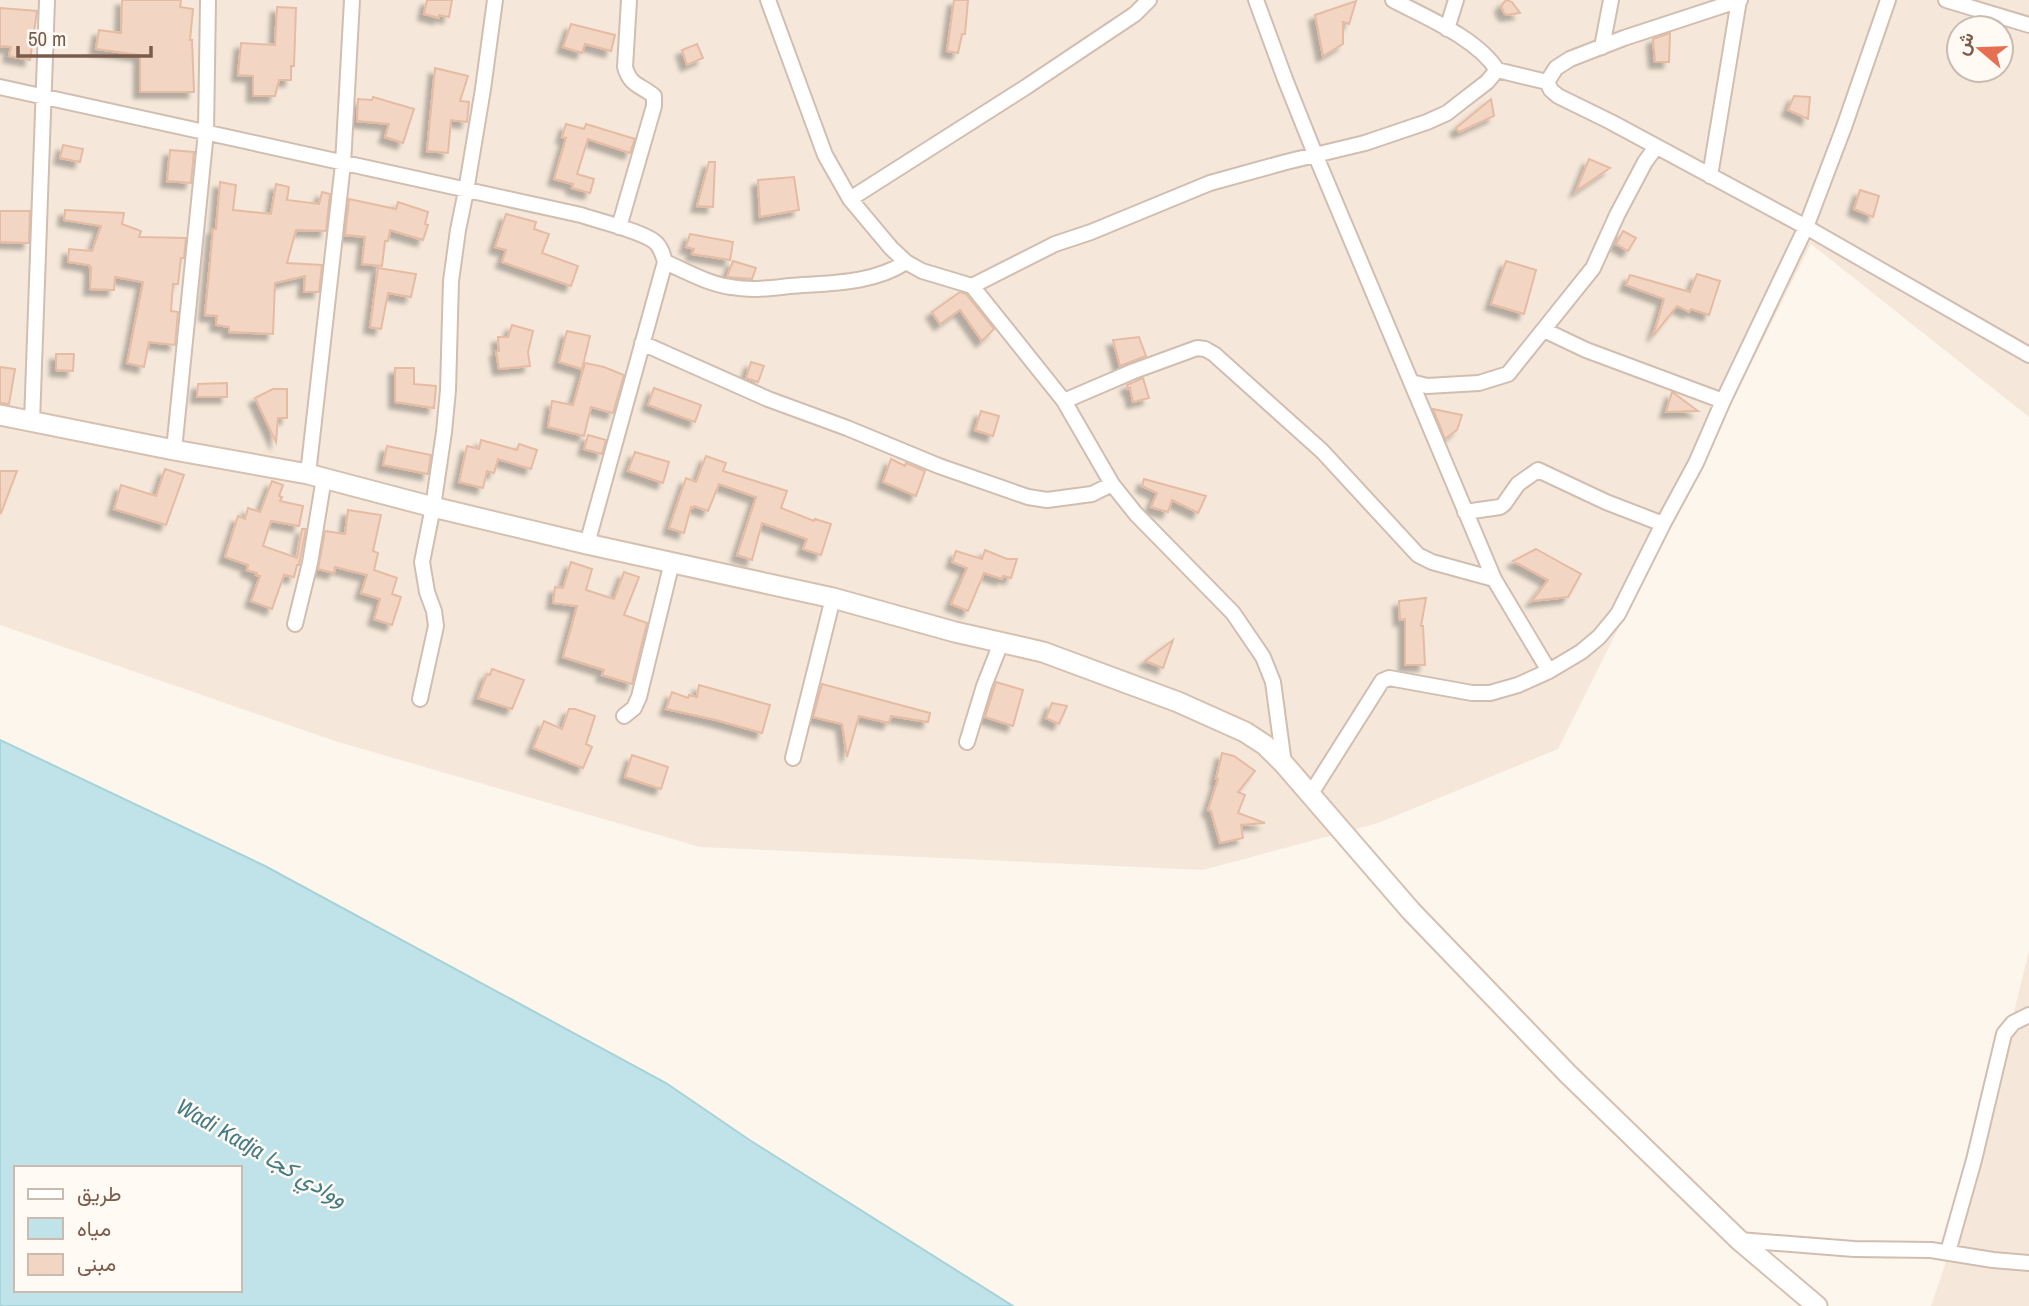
<svg xmlns="http://www.w3.org/2000/svg" width="2029" height="1306" viewBox="0 0 2029 1306" font-family="'Archivo Narrow',Vazirmatn,sans-serif">
	<style>
		.residential { fill: #f5e8da; fill-rule: evenodd }
		.water { fill: #bfe3e8; stroke: #a5d3da; stroke-width: 2; fill-rule: evenodd }
		.building { fill: #f3d5c3; stroke: #e6bba3; stroke-width: 2; filter: url(#shadow) }
		.lines { fill: none; stroke-linecap: round; stroke-linejoin: round }
		.minor-casing { stroke: #d1beb0; stroke-width: 18 }
		.secondary-casing { stroke: #d6c0b0; stroke-width: 23 }
		.minor { stroke: #fff; stroke-width: 14 }
		.secondary { stroke: #fff; stroke-width: 19 }
		.labels { text-anchor: middle; dominant-baseline: central; stroke-width: 5; stroke-linejoin: round; paint-order: stroke }
		.water-label { font-size: 23px; font-style: italic; fill: #437c86; stroke: #fffaf3 }
	</style>
	<defs>
		<filter id="shadow"><feDropShadow dx="-6" dy="6" stdDeviation="2" flood-color="#0004"/></filter>
	</defs>
	<rect width="100%" height="100%" fill="#fdf6ec"/>
	<path class="residential" d="M0,0h2029v417l-218,-173 -253,505 -180,74 -175,47 -503,-23 -365,-106 -335,-116zM1959,28h42v42h-42z
		M2029,951v355h-98l36,-106z"/>
	<path class="water" d="M0,740l265,126 401,217 85,58 262,165h-1013zM16,1168h224v122h-224z"/>
	<path class="building" d="M122,0h59l-1,7 13,2 -3,31h2l2,52h-54v-37l-44,-6 3,-19 22,3z
		M427,0h25l-3,17 -10,-2v3l-15,-4z
		M954,0h14l-3,34h-3l-4,19 -11,-2z
		M1506,0l6,2 8,11 -13,2 -3,-2 -3,-7z
		M1356,1l-7,23 -6,-2v22l-20,12 -8,-41z
		M277,7l19,1 -2,58h-3v14h-12l-4,16h-22v-20l-15,-1 3,-32 34,2z
		M0,8l37,3 -7,49 -21,-4 2,-9 -11,-1z
		M571,24l44,11 -4,16 -26,-7 -3,9 -19,-6z
		M1670,33l-1,29h-14l-2,-23z
		M697,44l6,14 -16,7 -5,-15z
		M435,68l33,8 -8,25 9,1 -2,20 -16,-2 -3,33 -21,-2z
		M1794,96l16,1 -2,22 -20,-9z
		M373,97l41,12 -11,34 -18,-6 4,-13 -32,-3 1,-22 14,1z
		M1491,99l3,17 -35,16 -3,-4z
		M566,124l18,5 2,-5 49,15 -5,14 -42,-14 -11,35 17,5 -4,14 -18,-5 1,-4 -19,-5 12,-41 -4,-1z
		M63,145l20,4 -3,13 -20,-4z
		M170,150l24,2 -3,31 -24,-2z
		M1589,159l21,9 -34,23z
		M709,162h6l-2,45 -16,-1z
		M794,177l5,33 -39,7 -2,-37z
		M220,182l16,3 -3,25 38,4 5,-30 13,3 -2,13 32,4 3,-12 8,2 -4,37 -30,-1 -9,33 35,2 -3,27h-15l1,-16 -30,7 -2,51 -44,-2v-5l-13,-2 1,-9 -12,-1 8,-86h3z
		M1860,190l19,6 -6,21 -19,-8z
		M349,199l47,10 2,-7 30,10 -3,12 3,1 -5,15 -33,-10 -2,11h-3l-3,25 -20,-2 3,-27 -20,-2z
		M65,210l59,3 -2,11 19,7 -2,6 47,1 -2,20h-3l-3,26h-5l-2,27 7,1 -3,33 -26,-3 -5,25 -17,-4 16,-81 -28,-5 -1,13 -24,-1 1,-22h-2v-2l-21,-3 1,-13 23,2 9,-25 -37,-6z
		M0,211h30l-1,32 -29,-1z
		M506,214l30,8 -2,7 15,5 -7,19 36,13 -7,20 -69,-24 4,-12 -11,-3z
		M1623,231l13,7 -8,13 -12,-7z
		M690,234l43,8 -3,18 -38,-6 2,-5 -8,-2z
		M733,261l23,7 -4,11 -25,-2z
		M1506,261l30,9 -12,44 -33,-10z
		M378,268l38,6 -5,23 -23,-4 -7,36 -11,-2z
		M1697,274l23,7 -11,34 -18,-6 -2,3 -12,-6 -24,30 11,-37 -38,-14 4,-10 60,17z
		M960,292l6,2 28,35 -12,12 -22,-31 -20,14 -8,-12z
		M512,325l21,6 -5,21 2,14 -31,3 -3,-18h3l-1,-14h10z
		M567,331l23,5 -8,33 -23,-7z
		M1139,337l7,19 -26,10 -7,-26z
		M56,354h18l-1,17 -17,-1z
		M751,362l13,4 -6,16 -12,-4z
		M585,363l19,4 20,8 -11,38 -22,-6 -7,29 -36,-9 4,-26 21,4z
		M0,367l15,2 -6,35 -9,-1z
		M395,368h19v16l22,2 -2,22 -39,-6z
		M1143,378l6,20 -16,4 -3,-14 -2,1 -1,-4z
		M227,383v14h-30l1,-13z
		M654,388l47,17 -6,17 -47,-17z
		M273,389h14v29h-9l-2,24 -21,-44z
		M1672,392l3,2 23,17 -32,1z
		M1433,409l29,6 -5,15 -12,9z
		M981,411l18,5 -6,20 -18,-6z
		M588,435l18,5 -4,14 -18,-5z
		M481,440l36,10 2,-6 18,6 -6,19 -33,-10 -4,14 -7,-2 -4,17 -24,-6 8,-36 12,3z
		M387,446l44,9 -3,19 -45,-9z
		M635,452l34,10 -6,21 -35,-12z
		M706,456l20,7 -3,8 64,20 -6,17 33,13 1,-2 16,5 -10,31 -18,-6 4,-10 -45,-16 -10,37 -15,-5 19,-58 -37,-13 -11,27 -14,-5 -1,2 -2,-1 -7,26 -15,-5 17,-50 10,4z
		M891,459l14,7 1,-3 19,8 -9,25 -33,-14z
		M165,469l19,6 -18,50 -52,-16 7,-24 35,11z
		M0,471h17l-16,42 -1,-1z
		M1144,479l22,6 40,11 -8,17 -26,-13 -4,12 -17,-5 6,-14 -15,-7z
		M272,481l11,4 -4,11 3,1 -2,4 23,5 -4,20 -28,-5 -8,25 34,12 5,-29h4l-7,36h-2l-3,12 -10,-2 -12,34 -21,-8 9,-25 -4,-1 1,-2 -10,-3 1,-5 -23,-8 13,-41 7,3 3,-11 12,4z
		M348,510l33,5 -8,36 5,2 -4,17 23,8 -5,16 9,3 -9,28 -18,-6 6,-20 -19,-6 6,-18 -32,-8 -1,6 -16,-4 7,-38 20,3z
		M1536,549l45,25 -13,23 -36,4 16,-21 -35,-19z
		M985,550l22,9h10l-6,19 -8,-2 -1,3 -18,-6 -16,38 -17,-7 16,-36 -15,-6 4,-11 26,8z
		M571,562l21,7 -6,21 28,9 10,-27 15,5 -15,38 23,8 -15,61 -30,-9 2,-5 -41,-13 14,-51 -24,-3 2,-16 8,1z
		M1426,598l-5,28h2l2,39h-20v-46l-5,1 -1,-19z
		M1173,640l-10,28 -18,-7z
		M492,669l32,11 -12,29 -34,-11 9,-24 3,1z
		M996,682l27,8 -10,36 -28,-9z
		M822,684l108,29 -2,9 -37,-6 -2,7 -30,-7 -12,41 -5,-33 -29,-7z
		M699,685l71,20 -8,28 -46,-13 -50,-11 6,-17 16,6 1,-3 8,2z
		M1052,703l15,3 -8,18 -13,-6z
		M569,709h6l20,7 -9,28 6,3 -9,21 -50,-20 11,-27 18,8z
		M1222,753l12,3 21,15 -17,21 7,3 -7,18 27,10 -24,2 2,13 -23,5 -9,-32 -3,-1 10,-31h-2z
		M632,755l36,12 -7,22 -36,-12z"/>
	<g class="lines">
		<defs>
			<path id="minor" d="M768,0l57,155 25,44 41,49 15,14 16,9 50,15 92,115 48,83 24,30 97,99 30,44 10,25 11,82
				M1256,0l29,79 30,75 179,425 55,92
				M1393,0c32,17 84,38 104,70l50,12 4,8 7,6 53,26 195,105 223,128
				M1946,0l83,25
				M1447,29l9,-29
				M1602,47l9,-47
				M1547,82l9,-14 14,-9 54,-21 116,-38
				M0,87l581,128c17,6 61,16 74,27 6,5 8,13 10,20l-78,282
				M1710,176l29,-176
				M850,199l176,-112 109,-73 14,-14
				M619,227l35,-121v-10c-13,-11 -24,-10 -29,-29l4,-67
				M665,262c21,9 43,22 66,25 20,4 40,1 59,-1 39,-3 83,-2 116,-24
				M972,286l83,-42 36,-12 119,-49 76,-21 79,-19 62,-21 20,-9 14,-11 26,-20 10,-12
				M1544,330l42,20 137,51
				M642,343l126,56 79,29 92,38 89,31 19,3 45,-6 20,-10
				M1411,382l16,4 52,-3 29,-9 85,-106 24,-53 28,-53 11,-15
				M1064,401l70,-30 63,-23 8,1 9,5 108,97 96,104 14,7 62,17
				M32,422l15,-422
				M174,450l32,-318 2,-132
				M308,474l35,-310 9,-164
				M1465,512l35,-5 4,-3 14,-20 20,-14 68,32 57,22
				M295,624l15,-61 14,-85
				M420,699l16,-73 -2,-15 -7,-19 -5,-30 11,-55 11,-75 4,-42 3,-109 7,-51 8,-39 17,-102 12,-89
				M624,716l10,-8 5,-11 33,-135
				M967,742l17,-56 17,-43
				M793,758l40,-160
				M1310,795l72,-114 7,-3 83,15h18l28,-8 31,-14 32,-19 18,-15 19,-23 45,-90 33,-61 27,-62 83,-174 38,-100 44,-127
				M1739,1240l115,9 77,1 62,10 36,3
				M1948,1252l26,-92 30,-126 9,-11 16,-8"/>
			<path id="secondary" d="M0,415l174,35 134,24 125,33 154,37 246,54 122,34 88,20 135,50 67,30 20,13 19,19 127,147 157,163 171,166 78,66"/>
		</defs>
		<use href="#minor" class="minor-casing"/>
		<use href="#secondary" class="secondary-casing"/>
		<use href="#minor" class="minor"/>
		<use href="#secondary" class="secondary"/>
	</g>
	<g class="labels">
		<g class="water-label">
			<text transform="translate(262 1152) rotate(30)">Wadi Kadja ووادي كجا</text>
		</g>
	</g>
	<rect x="14" y="1166" width="228" height="126" fill="#fffaf3" stroke="#cabbb1" stroke-width="2"/>
	<rect x="28" y="1189" width="35" height="10" fill="#ffffff" stroke="#cabbb1" stroke-width="2"/>
	<text x="77" y="1201" font-size="21" fill="#7a5c4d">طريق</text>
	<rect x="28" y="1218" width="35" height="21" fill="#bfe3e8" stroke="#cabbb1" stroke-width="2"/>
	<text x="77" y="1236" font-size="21" fill="#7a5c4d">مياه</text>
	<rect x="28" y="1254" width="35" height="21" fill="#f3d5c3" stroke="#cabbb1" stroke-width="2"/>
	<text x="77" y="1271" font-size="21" fill="#7a5c4d">مبنى</text>
	<g transform="translate(1980 49) rotate(289)"><circle r="33" fill="#fffaf3" stroke="#cabbb1" stroke-width="2"/>
	<path d="M0-5L12 26L0 18L-12 26Z" fill="#e76f51"/>
	<text y="-10" font-size="19" font-weight="bold" text-anchor="middle" fill="#7a5c4d">ش</text>
	</g>
	<path d="M18 46v10h133v-10" fill="none" stroke="#7a5c4d" stroke-width="3.5"/>
	<text x="28" y="46" font-size="21" fill="#7a5c4d" stroke="#fffaf3" stroke-width="5" paint-order="stroke">50 m</text>
</svg>
